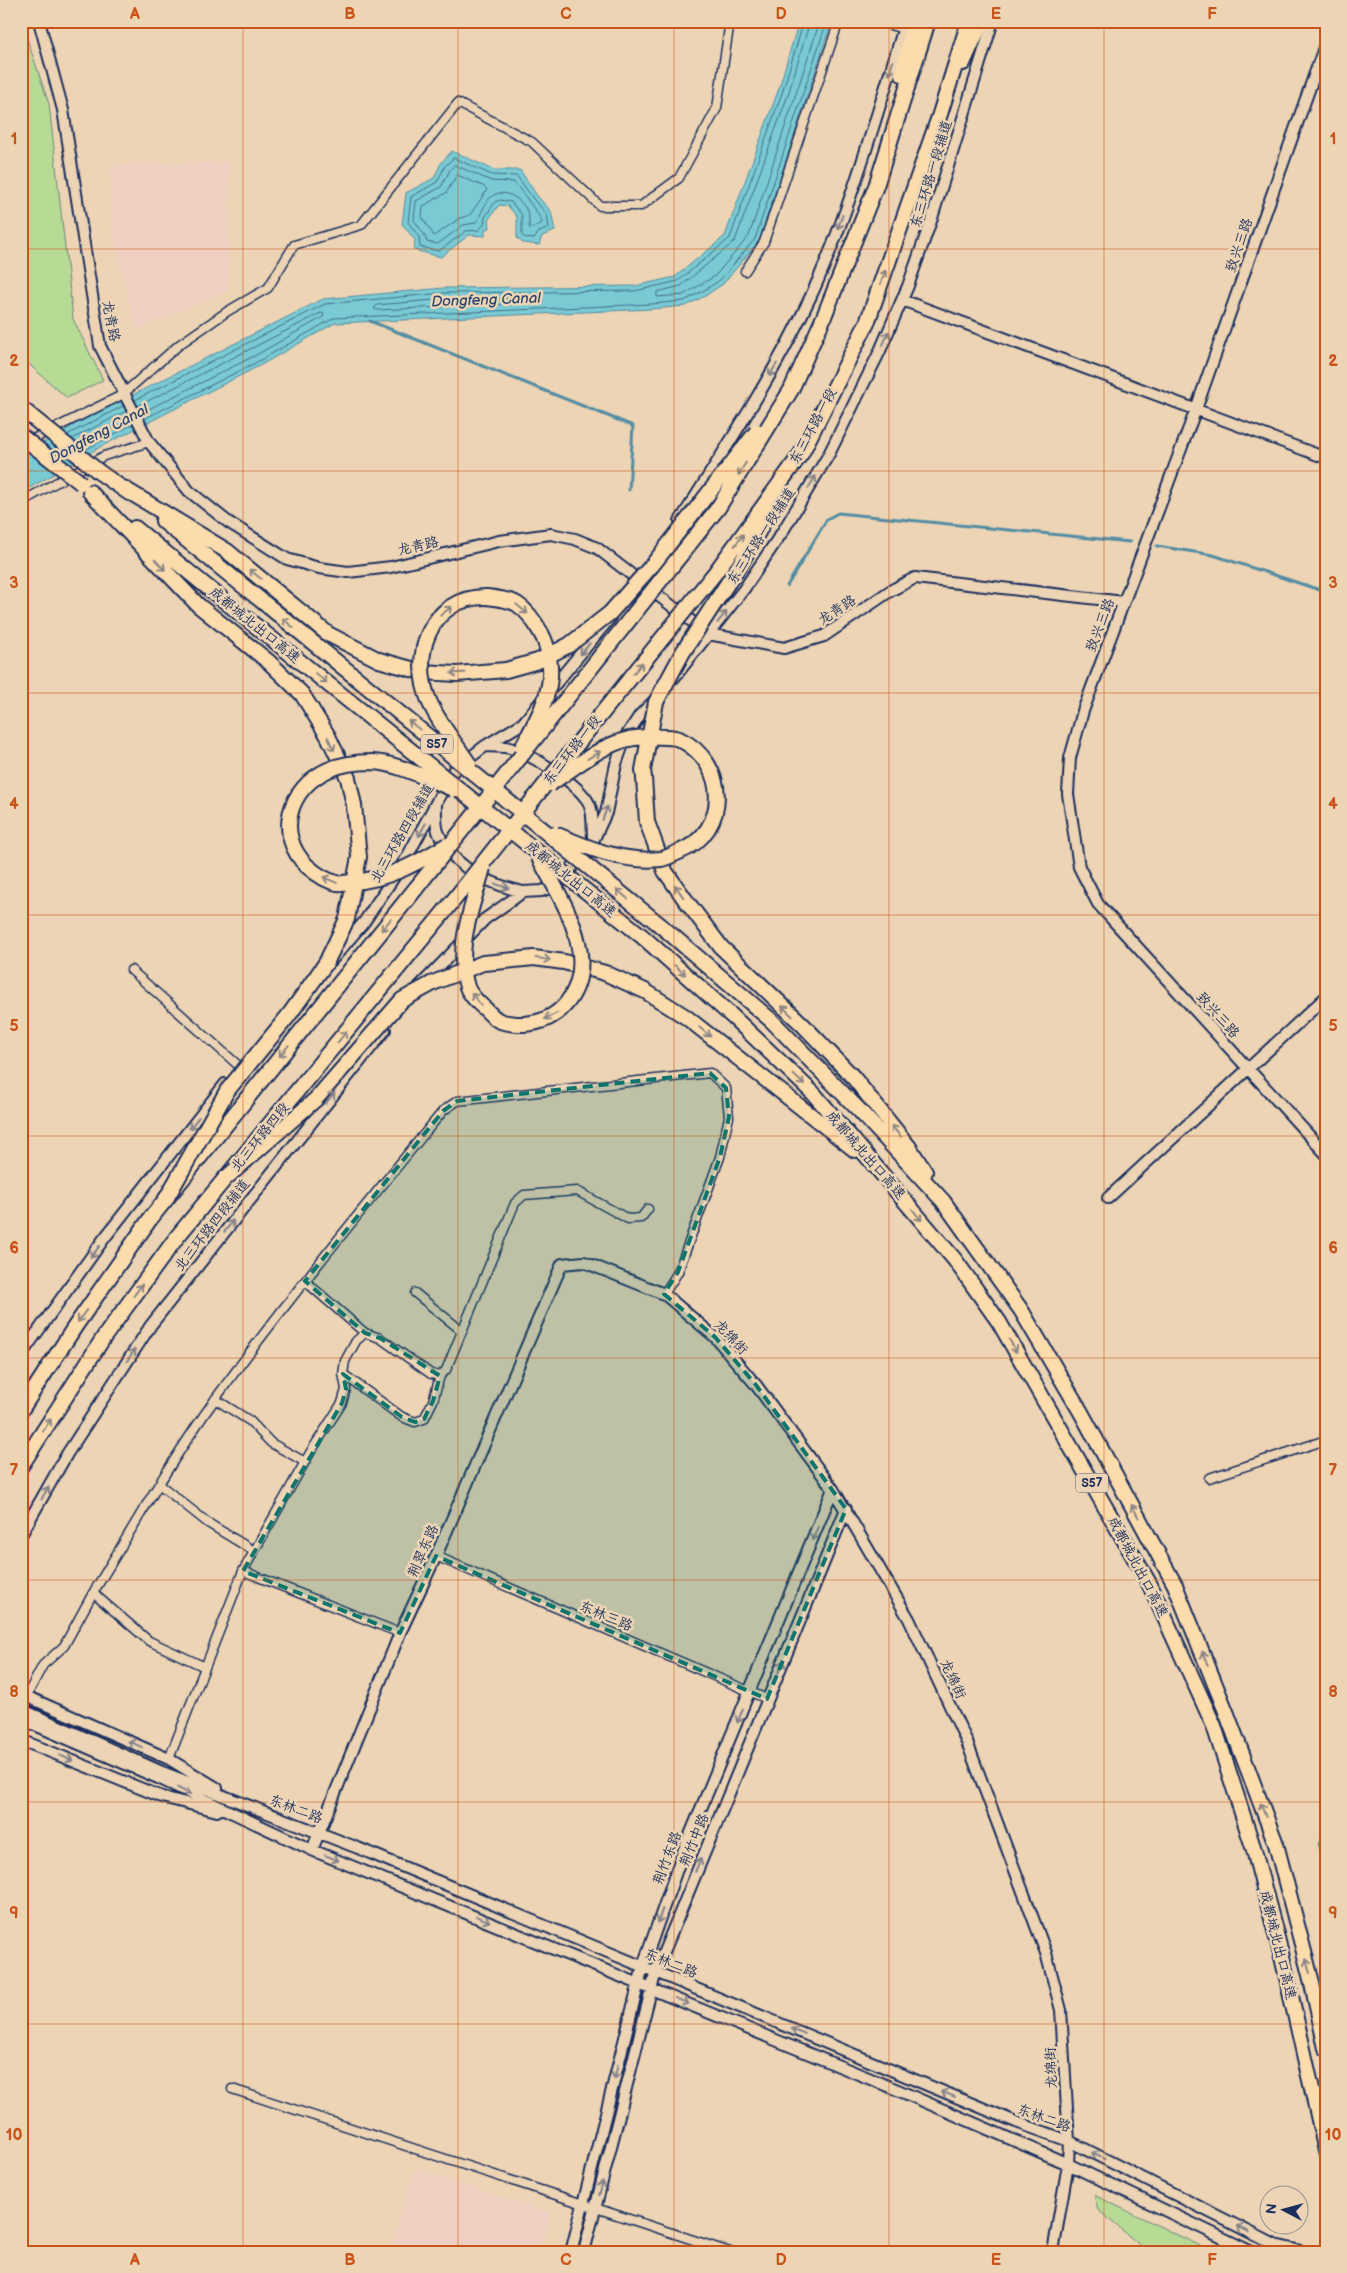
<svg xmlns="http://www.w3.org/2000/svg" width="1347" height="2273" viewBox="0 0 1347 2273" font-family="'Balsamiq Sans','LXGW WenKai TC',sans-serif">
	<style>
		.built { fill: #efcfc2 }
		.green { fill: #b7db95; stroke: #69857a }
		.water { fill: #79cad2; stroke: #538ca4 }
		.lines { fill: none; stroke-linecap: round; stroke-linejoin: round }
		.shore { stroke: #416d8c; stroke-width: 1 }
		.stream { stroke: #538ca4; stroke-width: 3 }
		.street-casing { stroke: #1b2f5e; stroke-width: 11 }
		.secondary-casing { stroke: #1b2f5e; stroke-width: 14 }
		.highway-casing { stroke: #1b2f5e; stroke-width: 18 }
		.street { stroke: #ecd4b4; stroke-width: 8 }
		.secondary { stroke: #ecd4b4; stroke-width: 10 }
		.highway { stroke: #fcdcac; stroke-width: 14 }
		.highway-bridge-casing { stroke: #1b2f5e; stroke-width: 18; stroke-linecap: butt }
		.highway-bridge { stroke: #fcdcac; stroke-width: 14 }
		.oneway { stroke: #848289 }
		.oneway2 { stroke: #8c8685 }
		.marked { fill: #0f766e; fill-opacity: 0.2; stroke: #0f766e; stroke-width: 4; stroke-dasharray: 10 6; stroke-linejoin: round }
		.grid { fill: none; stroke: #c95318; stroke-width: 1; stroke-opacity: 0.55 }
		.labels { text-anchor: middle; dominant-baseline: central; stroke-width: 5; stroke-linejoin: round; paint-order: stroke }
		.shield { fill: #ecd4b4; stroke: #5a6078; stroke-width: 1 }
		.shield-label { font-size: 12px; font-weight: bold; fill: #1b2f5e }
		.street-label { font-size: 14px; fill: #1b2f5e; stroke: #ecd4b4 }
		.water-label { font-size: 15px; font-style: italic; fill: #29466f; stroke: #ecd4b4 }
		.neatline { fill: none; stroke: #c95318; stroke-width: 2 }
		.grid-label { font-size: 16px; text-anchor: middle; font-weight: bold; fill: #c95318 }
	</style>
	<rect width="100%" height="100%" fill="#ecd4b4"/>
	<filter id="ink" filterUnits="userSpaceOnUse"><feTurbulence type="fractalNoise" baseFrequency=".02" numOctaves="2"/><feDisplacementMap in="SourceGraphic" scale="10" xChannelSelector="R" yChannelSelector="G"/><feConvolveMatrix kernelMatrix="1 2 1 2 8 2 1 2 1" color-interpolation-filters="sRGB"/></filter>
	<g filter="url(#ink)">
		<path class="built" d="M229,162l-1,129 -92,39 -24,-100 -2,-65z
			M415,2169l135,44 -10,39h-151z"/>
		<path class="green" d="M21,21l28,83 24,215 30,61 -36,18 -46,-41z
			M1094,2195l119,57h-65l-50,-42z"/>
		<path class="water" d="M799,21h33l-73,220 -36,43 -18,12 -19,10 -34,3 -317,14 -74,42 -161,82 -79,46v-37l58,-34 244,-123 121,-11 191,-2 40,-9 50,-41 53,-145z
			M452,151l42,19h26l18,27 13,14 4,20 -13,5 -3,9 -16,-2 -6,-5v-21l-9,-11 -9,-1 -10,14 1,9 -5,1v7l-16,-1 -28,22 -27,-7 1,-10 -13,-16 4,-31 28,-15 7,-15z"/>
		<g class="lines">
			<path class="shore" d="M810,21l-22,74 -53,146 -54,45 -24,6v5l26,-2 32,-19 34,-40 71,-215
				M454,158l38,17 25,1 17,24 13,14 2,14 -10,4 -5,7 -9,-1 -3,-3v-20l-11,-13 -11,-2 -5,2 -10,15 -1,7 -5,6 -13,1 -27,20 -19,-4 -1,-10 -11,-15 3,-25 26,-15 8,-16z
				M455,165l36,16 23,1c6,8 28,35 28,41l-12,6c-2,-4 0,-10 -2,-15 -3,-13 -24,-28 -37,-17 -8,7 -9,19 -16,26l-12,2 -25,19 -11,-2 -3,-8 -10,-14 2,-19 25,-14 9,-17z
				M457,175l28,12 2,3 -17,25 -10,3 -26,18 -12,-19 1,-11 23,-13z
				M527,298l3,2 -3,3 -150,7 -3,-2 3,-3 68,-6z
				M135,400l190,-96 119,-11 191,-2 43,-10 52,-43 52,-145 22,-72
				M138,406l183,-93 3,1 -1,3 -67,38 -115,58
				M144,419l115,-58 75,-43 318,-14 32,-3 19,-10 17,-11 35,-41 72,-218
				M67,435l56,-29
				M72,439l54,-28
				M80,446l50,-27
				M85,450l48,-26"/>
			<path class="stream" d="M370,321l263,105 -4,64
				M1157,546l56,9 113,37
				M787,586l40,-67 11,-6 292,29"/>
			<defs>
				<path id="street" d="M877,21l26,8
					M745,271l19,-29 75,-221
					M123,394l57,-50 48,-33 40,-23 26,-43 67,-20 97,-122 74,39 68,64h41l38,-28 38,-70 13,-87
					M21,445l103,-51
					M21,502l83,-46 45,-14
					M131,970l108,96
					M305,1281l60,52
					M415,1293l47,38
					M343,1374l59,43 13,5 9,-3 9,-18 7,-25
					M215,1399l35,22 21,22 34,19
					M1209,1478l117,-38
					M159,1484l49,39 46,28
					M436,1556l331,143
					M243,1571l67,-118 32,-50 4,-14 -3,-15 2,-13 11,-20 9,-8 15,5 51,36 9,2 6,-6 69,-167 9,-8 53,-4 51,28 13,-1 7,-9
					M205,1667l-56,-26 -56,-48c40,-65 78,-133 123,-195 71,-98 150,-193 227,-287l14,-10 253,-28 16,15 3,29 -9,40 -42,115 -14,22
					M26,1697l17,-32 21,-19 29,-53
					M169,1759l74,-188 157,62
					M1326,1844h-2l2,10
					M232,2089l498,163"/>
				<path id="secondary" d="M39,21l24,89 37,236 49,96 40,49 39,31 59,37 32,9 29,4 43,-5 108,-26 52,-7 24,5 22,9 111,86 76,14 40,-12 66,-45 25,-13 209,24
					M1326,42l-130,367 -113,302 -13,47 -2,36 11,73 19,37 228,250
					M902,300l424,158
					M680,521c46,-73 94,-146 131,-225 40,-87 66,-183 95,-275
					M674,678l70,-89 39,-58 46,-77 50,-101 29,-67 24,-68 61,-197
					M486,746c8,1 17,0 24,2 22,7 63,32 77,52 7,10 5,25 6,37
					M436,803c0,10 -1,23 3,31 14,35 51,50 84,58
					M331,961l33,-39 42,-63 47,-88 32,-25 38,-23 87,-105
					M419,987l66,-68 38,-27 19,-1 17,-7 34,-43 13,-28 10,-49 10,-28 14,-21 17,-17
					M1108,1198l218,-201
					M21,1355l82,-115 122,-156
					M21,1535l46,-81 84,-129 234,-295
					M21,1694l148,65 48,29
					M21,1709l141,63 196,76 658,274 53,19 206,104 30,7
					M21,1719l137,59 154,72 588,241 168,73 184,88
					M21,1740l141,57 55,14
					M312,1850l88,-217 36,-77 126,-292 22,-2 80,32 51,43 41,48 77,104 76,130 58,123 79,211 15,57 8,131 -1,23 -15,88
					M571,2252l72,-286 40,-114 150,-363
					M584,2252l72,-281 190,-462"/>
				<path id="highway" d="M963,63l19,-42
					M902,74l13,-53
					M823,319l53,-133 52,-165
					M867,323l73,-209 29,-93
					M99,472l30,21
					M123,488l104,63 101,83 51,26 43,12 35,2 49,-4
					M90,492l108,113 71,57 33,32 26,42 20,42 6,27 5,52
					M163,521l52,42
					M135,528l66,54
					M644,778l3,44 18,49 19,27 37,49 82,78 50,52 56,70 16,25
					M660,925l112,96 87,89 84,91 78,109 61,104 93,171 52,129 49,130 35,135 15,69
					M643,937l90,80 81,77 141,166 44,62 151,263 64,141 40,124 29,111 43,190
					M495,962l39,-4 30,4 41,11 40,18 41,26 169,133
					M21,1410l55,-85 74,-106 267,-332
					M21,1466l83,-129 73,-100 268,-326"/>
			</defs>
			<use href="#street" class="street-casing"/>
			<use href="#secondary" class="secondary-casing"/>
			<use href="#highway" class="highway-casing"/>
			<use href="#street" class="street"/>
			<use href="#secondary" class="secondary"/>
			<use href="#highway" class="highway"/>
			<defs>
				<path id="highway-bridge" d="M21,408l78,64
					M21,436l60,47
					M215,563l445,362
					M201,582l442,355
					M506,670l32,-9 31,-16 41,-32 44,-50 103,-132
					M469,764c-13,-20 -29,-39 -39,-61 -21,-47 0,-107 57,-106 9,1 23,3 30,7 11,7 18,18 24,29 8,14 11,36 8,52 -4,22 -17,43 -27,63
					M644,778l-1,-8 13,-68 27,-50 59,-91 30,-54
					M550,784c24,-16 51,-39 79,-45 11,-2 41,-4 50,0 49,23 52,92 0,113 -6,2 -12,6 -18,7 -38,4 -72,-11 -106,-25
					M447,845c-30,18 -59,35 -95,37 -5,0 -11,2 -15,1 -11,-2 -22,-10 -30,-17 -32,-31 -19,-78 21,-96 13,-6 31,-8 45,-8 24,1 57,18 80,27
					M483,868c-10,37 -28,79 -16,119 2,6 11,16 16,20 5,4 9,10 15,13 7,4 18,4 26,4 37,-2 60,-33 56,-70 -4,-35 -26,-68 -42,-98
					M417,887l301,-379 73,-118 32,-71
					M445,911l141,-178 129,-160 86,-119 66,-131
					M227,1177l89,-78 86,-99 31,-17 50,-20 12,-1
					M166,1199l61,-108 62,-76 37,-52 21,-44 12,-62"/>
			</defs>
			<use href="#highway-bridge" class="highway-bridge-casing"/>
			<use href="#highway-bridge" class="highway-bridge"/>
		</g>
		<defs><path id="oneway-shaft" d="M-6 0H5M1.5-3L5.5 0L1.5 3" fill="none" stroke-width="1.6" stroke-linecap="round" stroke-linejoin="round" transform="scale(1.25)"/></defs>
		<g class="oneway">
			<use href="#oneway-shaft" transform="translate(891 68) rotate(107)"/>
			<use href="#oneway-shaft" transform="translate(840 222) rotate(110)"/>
			<use href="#oneway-shaft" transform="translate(886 338) rotate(-67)"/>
			<use href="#oneway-shaft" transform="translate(773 370) rotate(121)"/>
			<use href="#oneway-shaft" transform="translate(812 482) rotate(-59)"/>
			<use href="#oneway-shaft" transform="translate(722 617) rotate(-51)"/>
			<use href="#oneway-shaft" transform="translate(585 649) rotate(130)"/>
			<use href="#oneway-shaft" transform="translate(605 813) rotate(-71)"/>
			<use href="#oneway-shaft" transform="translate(422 830) rotate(119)"/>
			<use href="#oneway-shaft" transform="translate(502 886) rotate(18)"/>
			<use href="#oneway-shaft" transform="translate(330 1098) rotate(-52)"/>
			<use href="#oneway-shaft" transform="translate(194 1123) rotate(128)"/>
			<use href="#oneway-shaft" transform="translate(229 1226) rotate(-52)"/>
			<use href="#oneway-shaft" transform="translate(95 1252) rotate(126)"/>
			<use href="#oneway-shaft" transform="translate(131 1355) rotate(-56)"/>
			<use href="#oneway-shaft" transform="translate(45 1493) rotate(-61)"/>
			<use href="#oneway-shaft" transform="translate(815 1534) rotate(112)"/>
			<use href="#oneway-shaft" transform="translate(781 1667) rotate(-67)"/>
			<use href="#oneway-shaft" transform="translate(740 1716) rotate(113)"/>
			<use href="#oneway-shaft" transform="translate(135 1744) rotate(-156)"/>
			<use href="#oneway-shaft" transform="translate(66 1758) rotate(22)"/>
			<use href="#oneway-shaft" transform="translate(184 1791) rotate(26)"/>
			<use href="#oneway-shaft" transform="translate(332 1858) rotate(22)"/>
			<use href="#oneway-shaft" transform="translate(698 1865) rotate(-68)"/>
			<use href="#oneway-shaft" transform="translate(660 1916) rotate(109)"/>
			<use href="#oneway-shaft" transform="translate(483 1919) rotate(22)"/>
			<use href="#oneway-shaft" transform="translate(682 2001) rotate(23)"/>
			<use href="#oneway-shaft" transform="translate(798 2031) rotate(-157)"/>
			<use href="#oneway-shaft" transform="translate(616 2072) rotate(104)"/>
			<use href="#oneway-shaft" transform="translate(948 2094) rotate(-157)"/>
			<use href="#oneway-shaft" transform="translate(1098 2156) rotate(-153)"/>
			<use href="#oneway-shaft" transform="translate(601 2188) rotate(-76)"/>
			<use href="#oneway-shaft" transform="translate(1243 2229) rotate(-153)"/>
		</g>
		<g class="oneway2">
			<use href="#oneway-shaft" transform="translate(883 277) rotate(-71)"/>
			<use href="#oneway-shaft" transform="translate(742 469) rotate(121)"/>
			<use href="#oneway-shaft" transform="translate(739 540) rotate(-54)"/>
			<use href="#oneway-shaft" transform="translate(160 565) rotate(46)"/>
			<use href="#oneway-shaft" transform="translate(255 574) rotate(-141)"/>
			<use href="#oneway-shaft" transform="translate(522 609) rotate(40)"/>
			<use href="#oneway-shaft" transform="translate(446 611) rotate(-39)"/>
			<use href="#oneway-shaft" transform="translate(288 623) rotate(-141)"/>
			<use href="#oneway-shaft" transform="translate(638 668) rotate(-51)"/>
			<use href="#oneway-shaft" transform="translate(458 673) rotate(179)"/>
			<use href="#oneway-shaft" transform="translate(321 678) rotate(39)"/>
			<use href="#oneway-shaft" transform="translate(414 725) rotate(-141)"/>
			<use href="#oneway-shaft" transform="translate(331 744) rotate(65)"/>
			<use href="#oneway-shaft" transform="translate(594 755) rotate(-31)"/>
			<use href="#oneway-shaft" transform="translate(330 880) rotate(-157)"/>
			<use href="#oneway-shaft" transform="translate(679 891) rotate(-125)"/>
			<use href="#oneway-shaft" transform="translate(622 894) rotate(-141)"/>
			<use href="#oneway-shaft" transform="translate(386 925) rotate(129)"/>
			<use href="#oneway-shaft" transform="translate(543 959) rotate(8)"/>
			<use href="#oneway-shaft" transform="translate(680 970) rotate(42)"/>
			<use href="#oneway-shaft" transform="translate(476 999) rotate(-128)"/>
			<use href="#oneway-shaft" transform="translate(787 1011) rotate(-136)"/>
			<use href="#oneway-shaft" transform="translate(551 1016) rotate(154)"/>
			<use href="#oneway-shaft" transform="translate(705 1032) rotate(39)"/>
			<use href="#oneway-shaft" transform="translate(342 1037) rotate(-51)"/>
			<use href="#oneway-shaft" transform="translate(284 1051) rotate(129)"/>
			<use href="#oneway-shaft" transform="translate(799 1080) rotate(44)"/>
			<use href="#oneway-shaft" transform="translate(896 1131) rotate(-129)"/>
			<use href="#oneway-shaft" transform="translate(917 1215) rotate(51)"/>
			<use href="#oneway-shaft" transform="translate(138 1290) rotate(-54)"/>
			<use href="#oneway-shaft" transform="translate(82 1316) rotate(125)"/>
			<use href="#oneway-shaft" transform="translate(1013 1346) rotate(60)"/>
			<use href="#oneway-shaft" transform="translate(47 1425) rotate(-58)"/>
			<use href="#oneway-shaft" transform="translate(1135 1511) rotate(-118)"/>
			<use href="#oneway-shaft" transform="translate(1205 1658) rotate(-112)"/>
			<use href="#oneway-shaft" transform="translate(1263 1810) rotate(-110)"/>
			<use href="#oneway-shaft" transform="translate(1308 1966) rotate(-105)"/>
		</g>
	</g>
	<path class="marked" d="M710,1073l16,15 3,29 -9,40 -42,115 -14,22 51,43 41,48 90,124 -79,190 -331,-143 -36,77 -157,-62 99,-168 4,-14 -3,-15 59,43 13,5 9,-3 9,-18 7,-25 -60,-38 -15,-5 -60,-52 138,-170 14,-10z"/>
	<path class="grid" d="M243,21v2231M458,21v2231M674,21v2231M889,21v2231M1104,21v2231M21,249h1305M21,471h1305M21,693h1305M21,915h1305M21,1136h1305M21,1358h1305M21,1580h1305M21,1802h1305M21,2024h1305"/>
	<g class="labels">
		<g class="shield">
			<rect x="421" y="734.5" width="32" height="19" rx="4"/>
			<rect x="1076" y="1473.5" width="32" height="19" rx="4"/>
		</g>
		<g class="shield-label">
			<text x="437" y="744">S57</text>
			<text x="1092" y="1483">S57</text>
		</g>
		<g class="street-label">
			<text transform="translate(931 174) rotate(-73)">东三环路一段辅道</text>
			<text transform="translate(1239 245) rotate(-71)">致兴三路</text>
			<text transform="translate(111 321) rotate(79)">龙青路</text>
			<text transform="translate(813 426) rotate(-62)">东三环路一段</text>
			<text transform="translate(761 536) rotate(-57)">东三环路一段辅道</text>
			<text transform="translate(418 546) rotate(-13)">龙青路</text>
			<text transform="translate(837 610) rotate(-33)">龙青路</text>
			<text transform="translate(255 625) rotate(39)">成都城北出口高速</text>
			<text transform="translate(1100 625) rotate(-69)">致兴三路</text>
			<text transform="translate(572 750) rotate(-52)">东三环路一段</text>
			<text transform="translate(402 833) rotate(-60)">北三环路四段辅道</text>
			<text transform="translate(571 879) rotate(39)">成都城北出口高速</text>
			<text transform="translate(1218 1015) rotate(48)">致兴三路</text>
			<text transform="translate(260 1137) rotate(-51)">北三环路四段</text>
			<text transform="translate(866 1155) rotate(49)">成都城北出口高速</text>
			<text transform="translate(212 1225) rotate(-52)">北三环路四段辅道</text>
			<text transform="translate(731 1337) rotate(47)">龙绵街</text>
			<text transform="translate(423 1551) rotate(-66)">荆翠东路</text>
			<text transform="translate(1138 1567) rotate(62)">成都城北出口高速</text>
			<text transform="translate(606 1616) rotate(23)">东林三路</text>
			<text transform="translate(953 1679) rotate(65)">龙绵街</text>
			<text transform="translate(296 1809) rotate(21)">东林二路</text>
			<text transform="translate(694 1840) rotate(-68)">荆竹中路</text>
			<text transform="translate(667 1858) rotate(-69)">荆竹东路</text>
			<text transform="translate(1278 1945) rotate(76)">成都城北出口高速</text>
			<text transform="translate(671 1963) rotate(22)">东林二路</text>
			<text transform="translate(1051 2068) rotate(-92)">龙绵街</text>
			<text transform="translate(1044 2118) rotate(20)">东林二路</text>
		</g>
		<g class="water-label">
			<text transform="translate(486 300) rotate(-2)">Dongfeng Canal</text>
			<text transform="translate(99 434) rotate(-28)">Dongfeng Canal</text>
		</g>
	</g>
	<rect width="1347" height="2273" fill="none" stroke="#ecd4b4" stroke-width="55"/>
	<g transform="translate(1284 2210) rotate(276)"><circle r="24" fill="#ecd4b4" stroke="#989292"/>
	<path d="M0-4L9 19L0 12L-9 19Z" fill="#1b2f5e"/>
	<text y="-8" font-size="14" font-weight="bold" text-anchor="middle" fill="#1b2f5e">N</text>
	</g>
	<rect x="28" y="28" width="1292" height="2218" class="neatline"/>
	<g class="grid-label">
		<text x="135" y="19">A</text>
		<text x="350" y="19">B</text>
		<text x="566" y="19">C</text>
		<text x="781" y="19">D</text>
		<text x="996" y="19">E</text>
		<text x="1212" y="19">F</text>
		<text x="14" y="144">1</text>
		<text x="1333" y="144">1</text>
		<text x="14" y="366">2</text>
		<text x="1333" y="366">2</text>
		<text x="14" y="588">3</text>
		<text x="1333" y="588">3</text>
		<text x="14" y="809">4</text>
		<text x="1333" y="809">4</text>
		<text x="14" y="1031">5</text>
		<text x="1333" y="1031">5</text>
		<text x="14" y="1253">6</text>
		<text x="1333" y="1253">6</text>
		<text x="14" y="1475">7</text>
		<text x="1333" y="1475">7</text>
		<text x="14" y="1697">8</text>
		<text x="1333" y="1697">8</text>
		<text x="14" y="1918">9</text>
		<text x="1333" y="1918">9</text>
		<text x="14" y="2140">10</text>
		<text x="1333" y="2140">10</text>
		<text x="135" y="2265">A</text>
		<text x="350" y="2265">B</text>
		<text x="566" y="2265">C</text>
		<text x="781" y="2265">D</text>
		<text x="996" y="2265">E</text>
		<text x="1212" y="2265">F</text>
	</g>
</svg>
